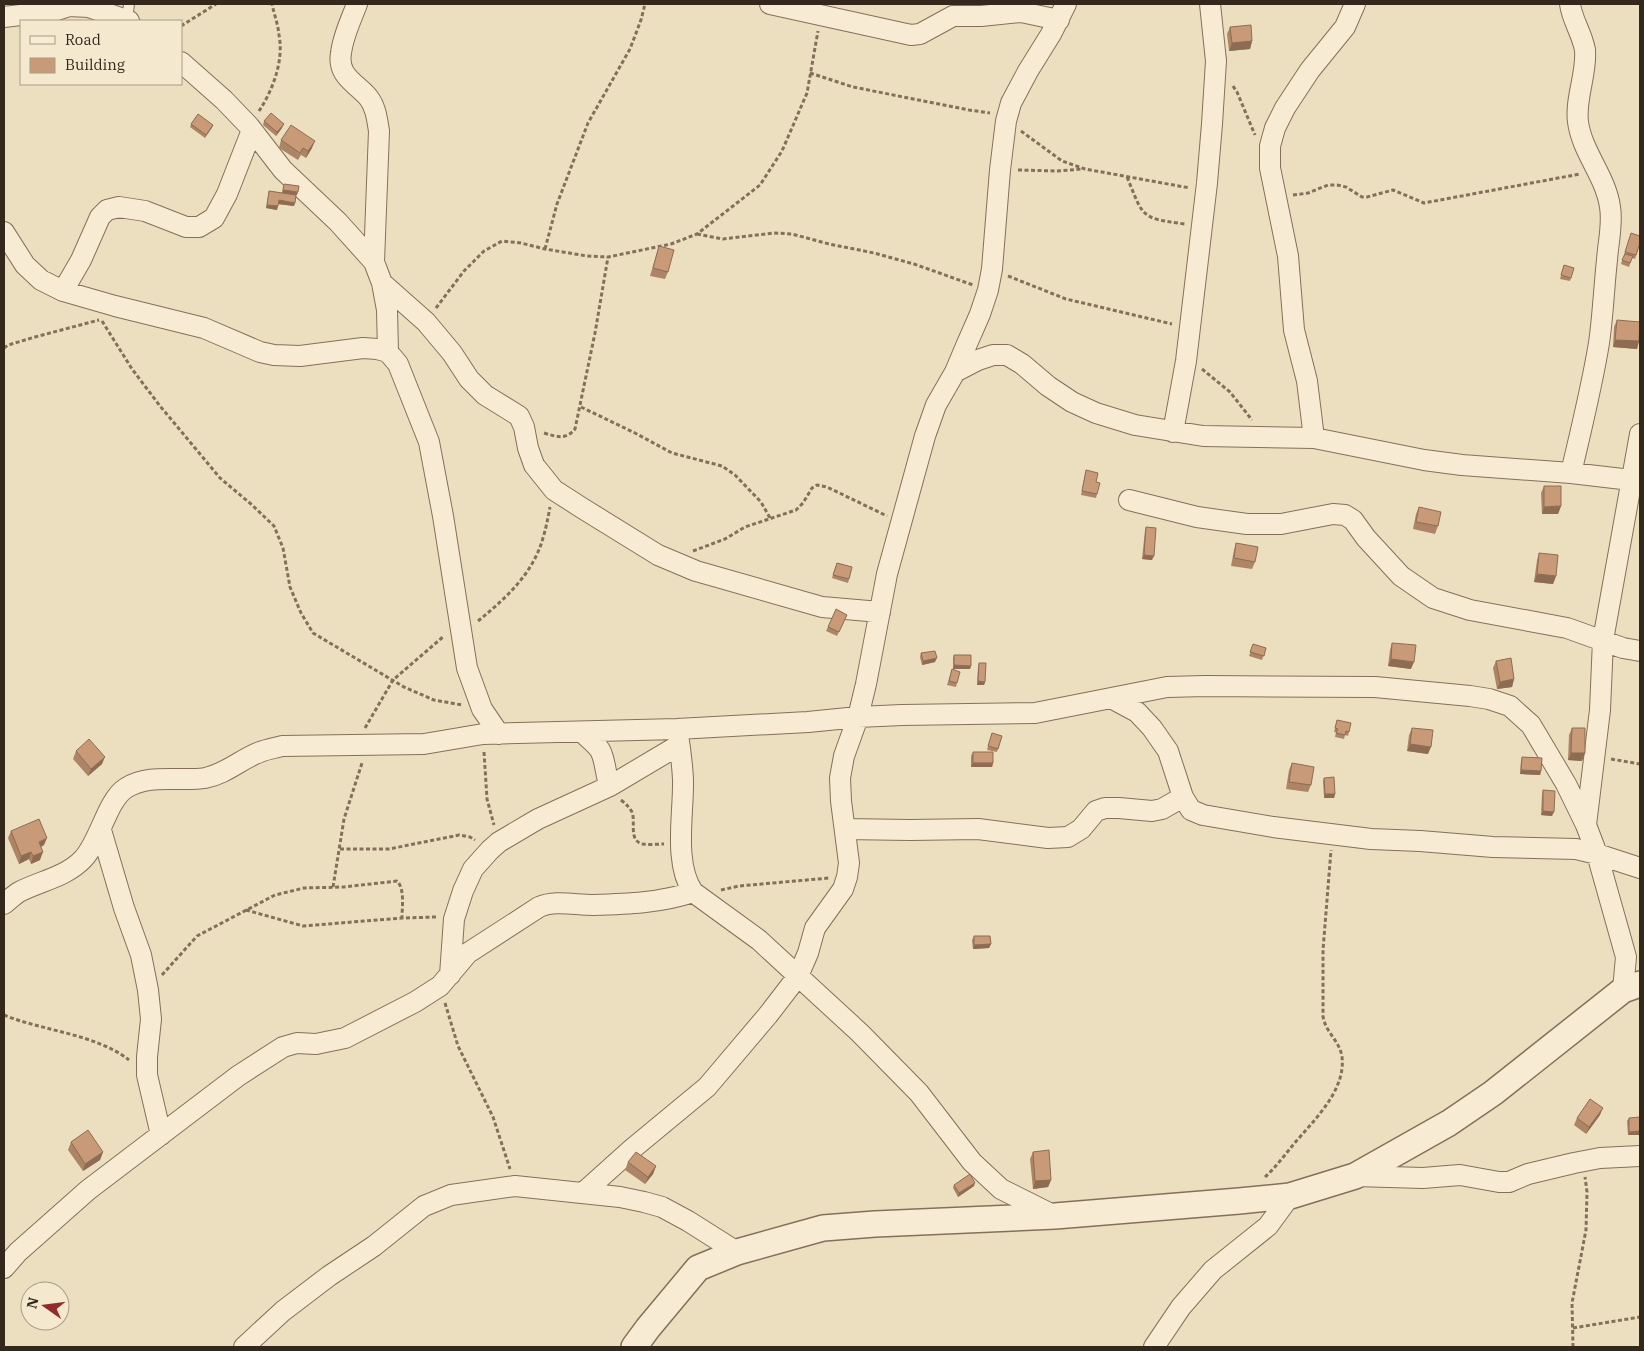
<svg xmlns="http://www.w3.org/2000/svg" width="1644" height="1351" viewBox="0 0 1644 1351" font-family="'IBM Plex Serif',serif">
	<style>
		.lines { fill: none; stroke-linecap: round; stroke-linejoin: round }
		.service-casing { stroke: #847059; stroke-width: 12 }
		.minor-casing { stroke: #847059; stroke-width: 22 }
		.tertiary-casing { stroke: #847059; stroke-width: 28 }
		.path { stroke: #847059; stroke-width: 3; stroke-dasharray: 4 2.5; stroke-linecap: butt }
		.service { stroke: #f7ecd3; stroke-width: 10 }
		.minor { stroke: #f7ecd3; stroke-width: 20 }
		.tertiary { stroke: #f7ecd3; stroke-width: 25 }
		.wall { fill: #ad8466 }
		.shaded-wall { fill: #8d6c53 }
		.building { fill: #c99a77; stroke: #8d6c53 }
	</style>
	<rect width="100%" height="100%" fill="#ecdfc0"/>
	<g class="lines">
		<defs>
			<path id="service" d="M127,20l2,-16"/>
			<path id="minor" d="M357,4c-6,16 -14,32 -16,49 -4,23 15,30 27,44 8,10 9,22 11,34l-5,131
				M770,4l141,31 9,-1 33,-18h28l40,-4 38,8
				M1570,4c2,16 12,29 15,46 2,24 -10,48 -7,72 4,30 28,55 32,85 3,17 -2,36 -3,53 -3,27 -4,55 -8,83 -7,43 -18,87 -28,130
				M4,17l50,-6 15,-5 20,1 40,14
				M181,62l43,38 25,26 34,44 55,52 36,40 8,21 5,27 1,42
				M4,232l21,33 16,15 22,11 52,15 89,22 56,24 14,3 26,1 63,-8 14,1 11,3 10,12 31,78 14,74 24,152 15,41 17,25
				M382,283l44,39 26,31 17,26 16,16 34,21 5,11 4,21 6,17 20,25 28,18 76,47 38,16 126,36 58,5
				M63,291l18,-31 19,-43 7,-7 12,-3 26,4 41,16h13l15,-9 13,-24 25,-64
				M955,372l23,-12 15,-5h14l15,9 26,22 24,16 24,11 39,12 68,11 111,2 110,22 38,5 109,8 60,7
				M1173,432l13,-71 21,-178 5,-59 4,-63 -6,-57
				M1314,438l-7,-57 -13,-51 -6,-74 -18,-88v-22l5,-18 10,-20 25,-38 35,-43 10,-23
				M1129,500l68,17 50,7h34l52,-10 12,1 8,5 13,18 35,38 32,22 37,12 97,18 56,20 17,3
				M1111,698l26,14 15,16 16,23 15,46 8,13 12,5 70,12 98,12 49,2 73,6 83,2 21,5 43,14
				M677,729c3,17 5,33 6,50 1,34 -10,83 10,113l66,48 101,93 59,60 53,69 29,27 54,27
				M582,732c6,6 14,12 18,18 6,11 5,25 10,36
				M1586,825l14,-115 3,-70 37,-206
				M845,829l65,1 68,-1 70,9 20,-1 13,-8 15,-18 9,-3h14l33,3 10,-2 21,-12
				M101,830l23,78 17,47 7,35 3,29 -4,38v18l14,60
				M4,904c5,-4 10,-9 15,-12 21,-11 47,-15 64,-33 17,-18 24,-59 43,-71 23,-15 54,-6 79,-10 21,-4 36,-19 55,-26 7,-3 15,-4 22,-6l142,-2 59,-10 194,-5 131,-7 50,-5 44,-2 133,-2 132,-26 38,-1 170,1 95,9 19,3 21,7 21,19 35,59 20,41 11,29 29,103 -3,33
				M450,975l4,-56 9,-28 10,-22 17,-19 9,-8 39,-23 72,-33 69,-41
				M1355,1176l68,2 37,-3 39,7h10l19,-8 46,-11 26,-5 40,-2
				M583,1193l49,-44 75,-62 61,-72 30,-39 10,-23 7,-25 28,-39 4,-12 2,-14 -8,-62 -1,-23 4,-22 14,-39 8,-33 21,-110 38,-138 11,-31 19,-33 11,-26 14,-32 8,-24 4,-21 8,-99 6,-49 5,-18 17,-32 23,-37 15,-30
				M4,1268l14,-16 70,-62 150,-114 45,-29 14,-4 19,1 29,-6 70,-36 25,-16 28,-33 71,-46c16,-7 36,-2 54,-2 34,-1 67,-2 100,-13
				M244,1347l39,-36 46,-35 45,-30 50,-40 27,-11 64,-9 105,11 24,5 18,5 26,14 49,31
				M1154,1347l27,-40 32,-37 55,-44 22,-30"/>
			<path id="tertiary" d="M634,1347l14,-19 50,-60 39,-16 86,-24 52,-4 180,-8 184,-15 51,-5 65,-20 94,-53 44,-30 130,-103 17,-6"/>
		</defs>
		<use href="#service" class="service-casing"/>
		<use href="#minor" class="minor-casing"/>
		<use href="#tertiary" class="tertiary-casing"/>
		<path class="path" d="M181,26l35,-22
			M810,73l43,14 116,23 21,3
			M1233,86l4,6 18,43
			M259,111c14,-21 25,-51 20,-76 -1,-11 -5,-21 -7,-31
			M1021,131l41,30 23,8 105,19
			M1018,170l39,1 25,-2
			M1127,177c17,41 13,41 58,47
			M1293,195l15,-2 20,-8h9l9,2 16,10h5l26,-7 31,13 156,-29
			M697,234l26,5 51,-6 18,1 37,10 45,9 40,11 59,21
			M545,249l12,-45 31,-81 42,-74 11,-29 4,-16
			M1008,276l58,23 106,25
			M436,308l28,-37 20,-20 18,-10 19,2 24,6 42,7 21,1 63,-13 26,-10 63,-49 22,-34 25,-58 11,-62
			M102,321l30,48 28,37 60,72 31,26 23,22 9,22 7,39 11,26 12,20 91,54 30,13 28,5
			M4,348l4,-3 27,-8 64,-17
			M1202,369l28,23 22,28
			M581,407l54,26 37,20 50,13 13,9 26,27 9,16
			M544,433c13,4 22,7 31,-4l20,-96 13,-76
			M693,551l32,-12 20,-12 51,-17 7,-7 9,-15 5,-3 10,2 60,29
			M478,621c27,-22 55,-47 65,-83 3,-10 5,-20 7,-31
			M365,728l28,-48 51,-44
			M484,752l3,47 7,26
			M1611,759l29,5
			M621,800c5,4 8,7 11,12 4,10 -4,29 11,32 6,1 14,0 21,0
			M340,849h49l70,-14 11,2 5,3
			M333,887l11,-68 18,-56
			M721,890l18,-4 90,-8
			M246,910l57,16 99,-8 34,-1
			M162,975l35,-39 78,-41 29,-7 40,-1 53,-6c8,8 5,26 5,37
			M445,1003l13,43 35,71 17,52
			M4,1015c39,16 92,19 125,45
			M1265,1177c10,-9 19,-21 28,-32 20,-24 53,-54 49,-88 -2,-16 -17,-25 -19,-41v-66l8,-100
			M1573,1328l67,-11
			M1573,1347l-1,-44 14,-73 1,-38 -2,-15"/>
		<use href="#service" class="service"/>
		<use href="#minor" class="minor"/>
		<use href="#tertiary" class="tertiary"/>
	</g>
	<path class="wall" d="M1230,27l22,14 -2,8 -21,2 -2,-17z
		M264,121l18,7 -6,8 -13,-11z
		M191,124l22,1 -1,3 -7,10 -15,-11z
		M281,140l31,8 -6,10 -5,-3 -3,5 -19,-12z
		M284,184l13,11h-1l-2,11 -16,-2 -1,6 -11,-2 3,-17 13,2z
		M1631,233l9,10 -5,16 -3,-1 -3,9 -8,-3z
		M659,246l9,26 -3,7 -15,-3z
		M1564,265l7,13 -1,3 -10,-2z
		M1617,320l22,21 -2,8 -24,-2 1,-20z
		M1086,470l10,12 1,12 -1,4 -15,-3z
		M1544,486l17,20 -3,8h-16l-1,-21z
		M1419,507l19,19 -3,8 -22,-5 3,-15z
		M1146,527l6,33 -10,-1 3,-29z
		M1236,543l19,19 -3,7 -21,-3 3,-16z
		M1539,553l17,23 -3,8 -19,-2 3,-22z
		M837,563l15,4 -4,16 -16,-5z
		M847,615l-10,21 -11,-5 2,-4z
		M1392,643l19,26 -23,-3 2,-16z
		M1253,644l13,4 -4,12 -13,-4z
		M921,653l14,9 -13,3 -2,-8z
		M954,655l17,11 -1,3h-17v-11z
		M1496,661l18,18 -2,8 -15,2 -4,-21z
		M979,663l6,19 -1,3h-7l1,-18z
		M952,669l5,14 -1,4 -9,-2z
		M1337,720l12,12 -1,4 -3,-1 -1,4 -9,-2 1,-5h-2z
		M1412,728l16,26 -21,-3 2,-16z
		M1572,728l10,33 -14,-1 1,-25z
		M992,733l10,3 -5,16 -10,-2z
		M76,751l26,13 -14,12 -15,-17z
		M973,752l20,11 -1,4h-21v-11z
		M1522,757l19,14 -1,4 -20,-1 1,-14z
		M1292,763l19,22 -3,7 -22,-3 3,-19z
		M1324,778l11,16 -1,4h-10l-1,-17z
		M1543,790l9,26 -11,-1 1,-21z
		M11,831l33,14 -3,2 -1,13 -9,4 -2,-5 -10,5 -11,-26z
		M974,936l17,8 -2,4 -16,1 -1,-9z
		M1600,1115l-14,19 -12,-9 3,-7z
		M1629,1118l10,17h-11l-1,-14z
		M71,1142l32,10 -3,8 -17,11 -15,-21z
		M1033,1152l18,28 -3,7 -15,2 -3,-30z
		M628,1162l28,4 -3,8 -8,10 -20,-14z
		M954,1185l20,1 -16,11 -5,-9z"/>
	<path class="shaded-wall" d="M1252,41l-2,8 -21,2 3,-8z
		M284,124l-2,4 -6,8 1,-4z
		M315,141l-3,7 -6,10 2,-7z
		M283,190l15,2 -1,3 -15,-2z
		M279,200l16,3 -1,3 -16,-2z
		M267,205l11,1 -1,4 -11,-2z
		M1615,340l24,1 -2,8 -24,-2z
		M1561,506l-3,8h-16l2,-7z
		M1144,555l10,1 -2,4 -10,-1z
		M1537,574l19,2 -3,8 -19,-2z
		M937,658l-2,4 -13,3 1,-4z
		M1391,659l23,3 -3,7 -23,-3z
		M954,665l17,1 -1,3h-17z
		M1514,679l-2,8 -15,2 3,-7z
		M978,681l7,1 -1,3h-7z
		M1410,744l21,3 -3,7 -21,-3z
		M1571,753h14l-3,8 -14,-1z
		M105,757l-3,7 -14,12 3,-7z
		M973,763h20l-1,4h-21z
		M1521,770l20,1 -1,4 -20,-1z
		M1325,794h10l-1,4h-10z
		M1543,811l11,1 -2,4 -11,-1z
		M47,838l-3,7 -8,4 3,-7z
		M31,852l-2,7 -10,5 2,-8z
		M43,852l-3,8 -9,4 2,-8z
		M991,944l-2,4 -16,1 1,-4z
		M1603,1108l-3,7 -14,19 3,-7z
		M1640,1131l-1,4h-11l1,-3z
		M103,1152l-3,8 -17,11 2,-7z
		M656,1166l-3,8 -8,10 3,-7z
		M1051,1180l-3,7 -15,2 2,-8z
		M975,1183l-1,3 -16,11 1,-4z"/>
	<path class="building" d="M1251,25l1,16 -20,2 -2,-16z
		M271,113l13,11 -7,8 -13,-11z
		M198,114l15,11 -7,10 -15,-11z
		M291,125l24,16 -7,10 -5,-3 -3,5 -19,-13z
		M284,184l15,2 -1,6 -15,-2z
		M269,191l27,4 -1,8 -16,-3 -1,6 -11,-1z
		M1631,233l9,3v7l-4,12 -11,-3z
		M659,246l15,4 -6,22 -15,-4z
		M1625,254l8,2 -3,7 -8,-3z
		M1564,265l10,3 -3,10 -10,-3z
		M1617,320l23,2 -1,19 -24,-1z
		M1086,470l12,3 -2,9 4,1 -3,11 -15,-3z
		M1544,486h17v20l-17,1z
		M1419,507l22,5 -3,14 -22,-4z
		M1146,527l10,1 -2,28 -10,-1z
		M1236,543l22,4 -3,15 -21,-4z
		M1539,553l19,2 -2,21 -19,-2z
		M837,563l15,4 -3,12 -16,-4z
		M836,609l11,6 -8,17 -11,-5z
		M1392,643l24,2 -2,17 -23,-3z
		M1253,644l13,4 -2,8 -14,-4z
		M935,651l2,7 -14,3 -2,-8z
		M954,655h17v11l-17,-1z
		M1511,658l3,21 -14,3 -4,-21z
		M979,663h7l-1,19 -7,-1z
		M952,669l8,3 -3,11 -8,-2z
		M1337,720l14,3 -2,9 -3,-1 -1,4 -9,-2 2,-4 -3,-1z
		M1412,728l21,2 -2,17 -21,-3z
		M1572,728h13v25h-14z
		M992,733l10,3 -4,13 -10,-3z
		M89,739l16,18 -14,12 -15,-18z
		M973,752h20v11h-20z
		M1522,757l20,1 -1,13 -20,-1z
		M1292,763l22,4 -3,18 -22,-3z
		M1334,777l1,17h-10l-1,-16z
		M1543,790l12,1 -1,21 -11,-1z
		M39,819l8,19 -8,4 4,10 -10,4 -2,-4 -10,4 -10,-25z
		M974,936h16l1,8 -17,1z
		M1590,1099l13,9 -14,19 -12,-9z
		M1640,1117v14l-11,1v-14z
		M88,1130l15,22 -18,12 -14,-22z
		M1049,1150l2,30 -16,1 -2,-29z
		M636,1152l20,14 -8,11 -20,-15z
		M970,1174l5,9 -16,10 -5,-8z"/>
	<rect width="1644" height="1351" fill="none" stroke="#34281d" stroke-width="10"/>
	<rect x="20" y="20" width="162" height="65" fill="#f4e9cf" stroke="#a79c88"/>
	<rect x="30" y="36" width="25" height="8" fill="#f7ecd3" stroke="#a79c88"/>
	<text x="65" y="45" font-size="15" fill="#34281d">Road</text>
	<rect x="30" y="58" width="25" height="15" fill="#c99a77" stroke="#a79c88"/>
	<text x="65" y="70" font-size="15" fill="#34281d">Building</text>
	<g transform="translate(45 1306) rotate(284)"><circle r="24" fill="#f4e9cf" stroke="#a79c88"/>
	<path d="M0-4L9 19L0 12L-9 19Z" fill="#912b2c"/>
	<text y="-8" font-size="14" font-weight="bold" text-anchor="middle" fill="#34281d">N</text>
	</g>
</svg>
